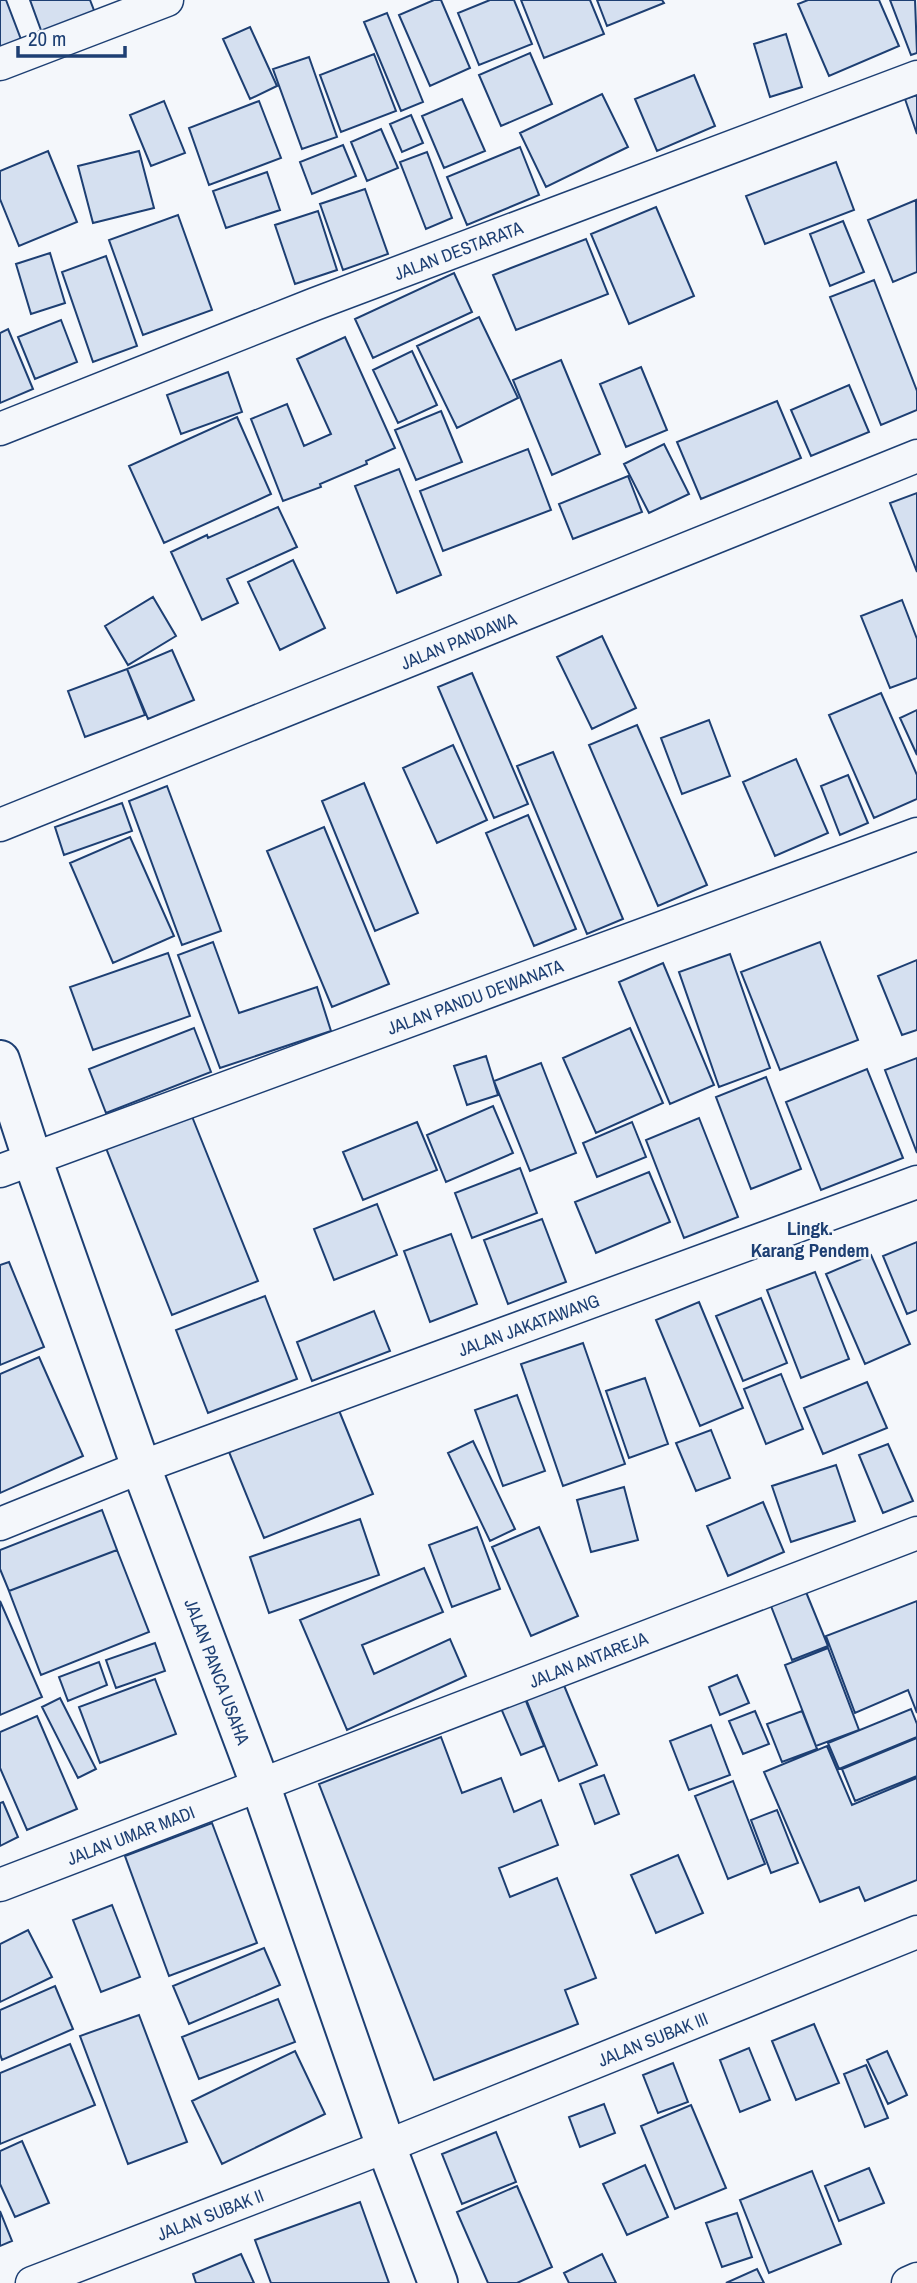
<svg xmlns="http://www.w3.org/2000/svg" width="917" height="2283" viewBox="0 0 917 2283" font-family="'Archivo Narrow',sans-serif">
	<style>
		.building { fill: #d5e0f0; stroke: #1d3f73; stroke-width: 2 }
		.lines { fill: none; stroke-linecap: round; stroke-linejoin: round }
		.minor-casing { stroke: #1d3f73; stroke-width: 35 }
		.secondary-casing { stroke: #1d3f73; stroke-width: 42 }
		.minor { stroke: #f4f7fb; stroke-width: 32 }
		.secondary { stroke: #f4f7fb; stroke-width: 38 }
		.labels { text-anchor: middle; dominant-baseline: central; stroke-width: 5; stroke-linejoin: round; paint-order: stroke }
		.street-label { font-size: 18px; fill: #1d3f73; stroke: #f4f7fb }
		.neighbourhood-label { font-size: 19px; font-weight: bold; fill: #1d3f73; stroke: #f4f7fb }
	</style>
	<rect width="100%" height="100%" fill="#f4f7fb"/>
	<path class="building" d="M0,0h6l16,42 -22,9z
		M30,0h60l5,13 -53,20z
		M434,0h7l29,68 -40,18 -31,-71z
		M490,0h24l18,44 -53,21 -21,-52z
		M521,0h69l14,34 -60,24z
		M597,0h65l2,3 -57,23z
		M808,0h71l20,46 -70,30 -31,-72z
		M890,0h25l2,53 -6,2z
		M387,13l36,89 -22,9 -37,-89z
		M250,27l27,59 -27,13 -27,-60z
		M786,34l16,53 -32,10 -16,-53z
		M530,53l22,51 -51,22 -22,-51z
		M374,54l22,57 -55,21 -21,-57z
		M309,57l28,80 -35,12 -29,-80z
		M694,75l21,51 -58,25 -22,-52z
		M602,94l26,53 -82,40 -26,-54z
		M917,95v39l-12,-35z
		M462,99l23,52 -41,17 -22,-52z
		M164,101l21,52 -34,13 -21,-51z
		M259,101l22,57 -72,27 -20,-57z
		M411,115l12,28 -21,9 -12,-28z
		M381,129l17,39 -31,13 -16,-39z
		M343,145l13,31 -44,18 -12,-32z
		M520,147l19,48 -72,30 -20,-48z
		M48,151l29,71 -58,24 -19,-47v-28z
		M139,151l15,57 -61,15 -15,-57z
		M427,152l25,66 -26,11 -26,-67z
		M836,162l18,48 -89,34 -19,-48z
		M267,172l13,38 -54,18 -13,-37z
		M365,189l23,65 -45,16 -23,-66z
		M916,200l1,72 -24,10 -25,-62z
		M656,207l38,89 -65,28 -38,-90z
		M318,211l19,59 -42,14 -20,-59z
		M178,215l34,95 -69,25 -34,-95z
		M843,221l21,51 -34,14 -20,-52z
		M586,239l22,55 -92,36 -23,-55z
		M50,253l15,50 -34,11 -15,-50z
		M106,256l31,90 -44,16 -31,-90z
		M454,273l18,39 -99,46 -18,-39z
		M874,280l43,111v19l-36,15 -51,-128z
		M479,317l39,81 -61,30 -40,-82z
		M61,320l16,42 -42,17 -17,-42z
		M8,329l25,60 -33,14v-70z
		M345,337l50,111 -29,13 1,3 -47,20 1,3 -38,14 -32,-82 36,-15 17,42 27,-12 -34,-75z
		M412,351l25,54 -39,18 -25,-53z
		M561,360l39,94 -48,21 -39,-95z
		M641,367l26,63 -41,17 -26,-63z
		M228,372l14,40 -61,22 -14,-39z
		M849,385l20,47 -58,24 -20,-46z
		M777,401l24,57 -100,41 -24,-57z
		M441,411l21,51 -46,18 -21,-50z
		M237,417l34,77 -107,49 -35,-77z
		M664,444l25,50 -40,19 -25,-49z
		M528,449l23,61 -108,41 -23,-60z
		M399,469l42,106 -44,18 -42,-107z
		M628,476l14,36 -69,27 -14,-35z
		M917,493v79l-27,-69z
		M278,507l19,40 -70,32 11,24 -36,17 -31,-68 36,-17 1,3z
		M293,560l32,68 -45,22 -32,-68z
		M153,597l23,39 -48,29 -23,-39z
		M902,600l15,39v39l-27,10 -29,-72z
		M602,636l34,72 -44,21 -35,-72z
		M172,650l22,50 -46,19 -21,-50z
		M127,669l18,46 -60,22 -17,-46z
		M472,673l56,131 -34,14 -56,-131z
		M881,693l36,82v24l-43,19 -45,-103z
		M917,710v45l-17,-37z
		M709,720l21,56 -48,18 -21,-56z
		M637,725l70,160 -49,21 -69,-161z
		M453,745l34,75 -50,23 -34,-75z
		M553,752l70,167 -36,15 -70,-168z
		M796,759l32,74 -53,23 -32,-74z
		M848,775l20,48 -28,12 -19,-49z
		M364,783l54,130 -43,18 -53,-130z
		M167,786l54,145 -39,14 -53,-144z
		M122,803l10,28 -68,24 -9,-28z
		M528,815l48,114 -42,17 -48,-113z
		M324,827l65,157 -57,23 -65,-156z
		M130,837l44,99 -61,27 -43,-100z
		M213,942l26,71 78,-26 14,44 -111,37 -42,-113z
		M820,942l38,98 -78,30 -39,-98z
		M168,953l22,63 -97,34 -23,-63z
		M730,954l40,114 -51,19 -40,-115z
		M917,960v70l-15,5 -24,-59z
		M663,963l51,122 -44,19 -51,-122z
		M194,1028l17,44 -105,41 -17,-44z
		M630,1028l33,75 -67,30 -33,-75z
		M486,1056l12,39 -31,10 -13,-39z
		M917,1058v95l-32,-83z
		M541,1063l35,90 -46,18 -36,-90z
		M867,1069l36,89 -82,32 -35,-88z
		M766,1077l35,92 -50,20 -35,-92z
		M493,1106l20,47 -67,29 -19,-47z
		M189,1109l69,172 -86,34 -68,-172z
		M699,1118l39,99 -54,21 -38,-98z
		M417,1122l20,48 -74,30 -20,-48z
		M632,1122l14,35 -49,20 -14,-34z
		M520,1168l17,45 -65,25 -17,-45z
		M649,1172l21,50 -74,31 -21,-51z
		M377,1204l20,51 -63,25 -20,-51z
		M542,1219l24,63 -58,22 -24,-64z
		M451,1234l26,70 -47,18 -26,-71z
		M917,1242v68l-10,4 -24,-58z
		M871,1255l39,89 -45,20 -39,-90z
		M9,1262l35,85 -44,18v-100z
		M815,1272l34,87 -48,19 -34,-88z
		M265,1296l32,83 -89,34 -32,-83z
		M761,1298l26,65 -44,18 -27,-65z
		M699,1302l44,106 -43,18 -44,-106z
		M374,1311l16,40 -78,30 -15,-39z
		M583,1343l42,121 -62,22 -42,-122z
		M39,1357l44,99 -83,37v-119z
		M781,1374l22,55 -37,15 -22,-55z
		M645,1378l23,66 -39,14 -23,-67z
		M867,1382l20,46 -64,26 -19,-46z
		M517,1395l28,76 -42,15 -28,-76z
		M338,1408l35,86 -109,44 -35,-86z
		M711,1430l19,48 -34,13 -20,-48z
		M473,1441l42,88 -25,12 -42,-88z
		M888,1444l25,57 -30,12 -24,-58z
		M836,1465l19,56 -64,21 -19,-56z
		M624,1487l14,53 -47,12 -14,-52z
		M763,1502l21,50 -56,24 -21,-50z
		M102,1510l15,40 -108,41 -9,-22v-19z
		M360,1519l19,56 -110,38 -19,-56z
		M477,1527l23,62 -48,18 -23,-62z
		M539,1527l39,89 -47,20 -39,-89z
		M117,1550l32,82 -108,43 -32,-84z
		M424,1568l19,44 -81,33 12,29 76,-35 16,37 -119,54 -47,-110z
		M806,1592l22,54 -36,14 -21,-54z
		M0,1601l42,96 -42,18z
		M917,1601v112l-9,-23 -53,23 -29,-77z
		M155,1643l10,28 -49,17 -10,-28z
		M828,1648l31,82 -43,16 -31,-81z
		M99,1662l8,23 -39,16 -9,-24z
		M737,1675l12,28 -29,12 -11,-28z
		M155,1679l21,55 -76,29 -21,-56z
		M563,1683l34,82 -38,16 -33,-82z
		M521,1689l23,57 -23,9 -24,-56z
		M60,1698l36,71 -18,9 -36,-71z
		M911,1709l6,15v13l-78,32 -11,-26z
		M755,1711l14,33 -26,10 -14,-33z
		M802,1711l15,38 -35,13 -15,-38z
		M37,1716l40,93 -50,21 -27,-62v-36z
		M711,1725l19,50 -41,15 -19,-49z
		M441,1737l21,56 39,-15 13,34 27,-12 17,45 -59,23 11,29 47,-19 39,100 -31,12 13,34 -144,56 -115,-296z
		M917,1738v38l-62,25 -13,-32z
		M827,1746l25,59 65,-27v102l-52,21 -6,-14 -39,15 -56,-130z
		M604,1775l15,39 -24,10 -15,-40z
		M733,1781l32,83 -37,15 -33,-83z
		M3,1802l15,35 -18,9v-43z
		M777,1810l21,53 -27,10 -20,-53z
		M212,1823l45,120 -88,33 -44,-120z
		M678,1855l25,58 -47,20 -25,-58z
		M112,1905l28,72 -39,15 -28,-72z
		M28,1930l24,47 -52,25v-58z
		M264,1948l16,37 -91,39 -16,-38z
		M55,1986l18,43 -71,31 -2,-6v-44z
		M278,1999l17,43 -96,37 -17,-42z
		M139,2015l48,127 -59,22 -48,-128z
		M814,2024l25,59 -43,17 -24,-59z
		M70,2044l25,61 -95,39v-71z
		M749,2048l21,52 -30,12 -20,-52z
		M295,2051l30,63 -103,50 -30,-63z
		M887,2051l20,44 -19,9 -21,-44z
		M673,2063l15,39 -30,11 -15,-38z
		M866,2065l22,53 -23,9 -21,-53z
		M604,2104l11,29 -35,14 -11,-30z
		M691,2105l35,83 -51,21 -34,-83z
		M496,2132l20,50 -54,22 -20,-50z
		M22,2141l27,62 -34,14 -15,-33v-33z
		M645,2165l23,52 -41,18 -24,-51z
		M869,2168l15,35 -45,18 -14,-35z
		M812,2171l29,73 -72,29 -29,-73z
		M517,2186l35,81 -35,16h-29l-31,-71z
		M360,2202l29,81h-118l-16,-43z
		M0,2211l12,30 -12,5z
		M737,2213l15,44 -30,10 -16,-44z
		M241,2254l13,29h-58l-3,-9z
		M602,2254l14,29h-47l-5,-10z
		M757,2269l7,14h-38z"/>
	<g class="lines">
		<defs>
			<g id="minor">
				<path d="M0,64l167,-64"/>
				<path id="s1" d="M0,429l315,-125 602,-227"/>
				<path id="s2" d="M0,825l917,-369"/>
				<path id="s3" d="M0,1171l917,-337"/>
				<path id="s4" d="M0,1524l141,-57 776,-285"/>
				<path id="s5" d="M0,1885l917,-352"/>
				<path id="s6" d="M32,2283l355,-137 530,-214"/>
				<path d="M908,2283l9,-4"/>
			</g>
			<g id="secondary">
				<path id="s7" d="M0,1060l32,98 109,309 119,317 123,354 55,145"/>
			</g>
		</defs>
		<use href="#minor" class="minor-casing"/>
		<use href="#secondary" class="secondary-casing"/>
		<use href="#minor" class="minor"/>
		<use href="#secondary" class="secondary"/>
	</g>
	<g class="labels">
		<g class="street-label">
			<text stroke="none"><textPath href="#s1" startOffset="492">JALAN DESTARATA</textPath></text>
			<text stroke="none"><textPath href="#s2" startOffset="494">JALAN PANDAWA</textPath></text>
			<text stroke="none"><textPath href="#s3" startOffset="506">JALAN PANDU DEWANATA</textPath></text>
			<text stroke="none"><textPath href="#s4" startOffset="565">JALAN JAKATAWANG</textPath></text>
			<text stroke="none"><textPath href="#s5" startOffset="630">JALAN ANTAREJA</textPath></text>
			<text stroke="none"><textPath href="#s7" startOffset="649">JALAN PANCA USAHA</textPath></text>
			<text stroke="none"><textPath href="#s5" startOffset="140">JALAN UMAR MADI</textPath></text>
			<text stroke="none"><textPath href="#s6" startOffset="667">JALAN SUBAK III</textPath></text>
			<text stroke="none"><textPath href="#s6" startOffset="191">JALAN SUBAK II</textPath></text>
		</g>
		<g class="neighbourhood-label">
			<text x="810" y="1228">Lingk.<tspan x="810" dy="22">Karang Pendem</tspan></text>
		</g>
	</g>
	<path d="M18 46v10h107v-10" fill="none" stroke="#1d3f73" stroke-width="3.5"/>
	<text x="28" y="46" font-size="21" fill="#1d3f73" stroke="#f4f7fb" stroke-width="5" paint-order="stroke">20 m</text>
</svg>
